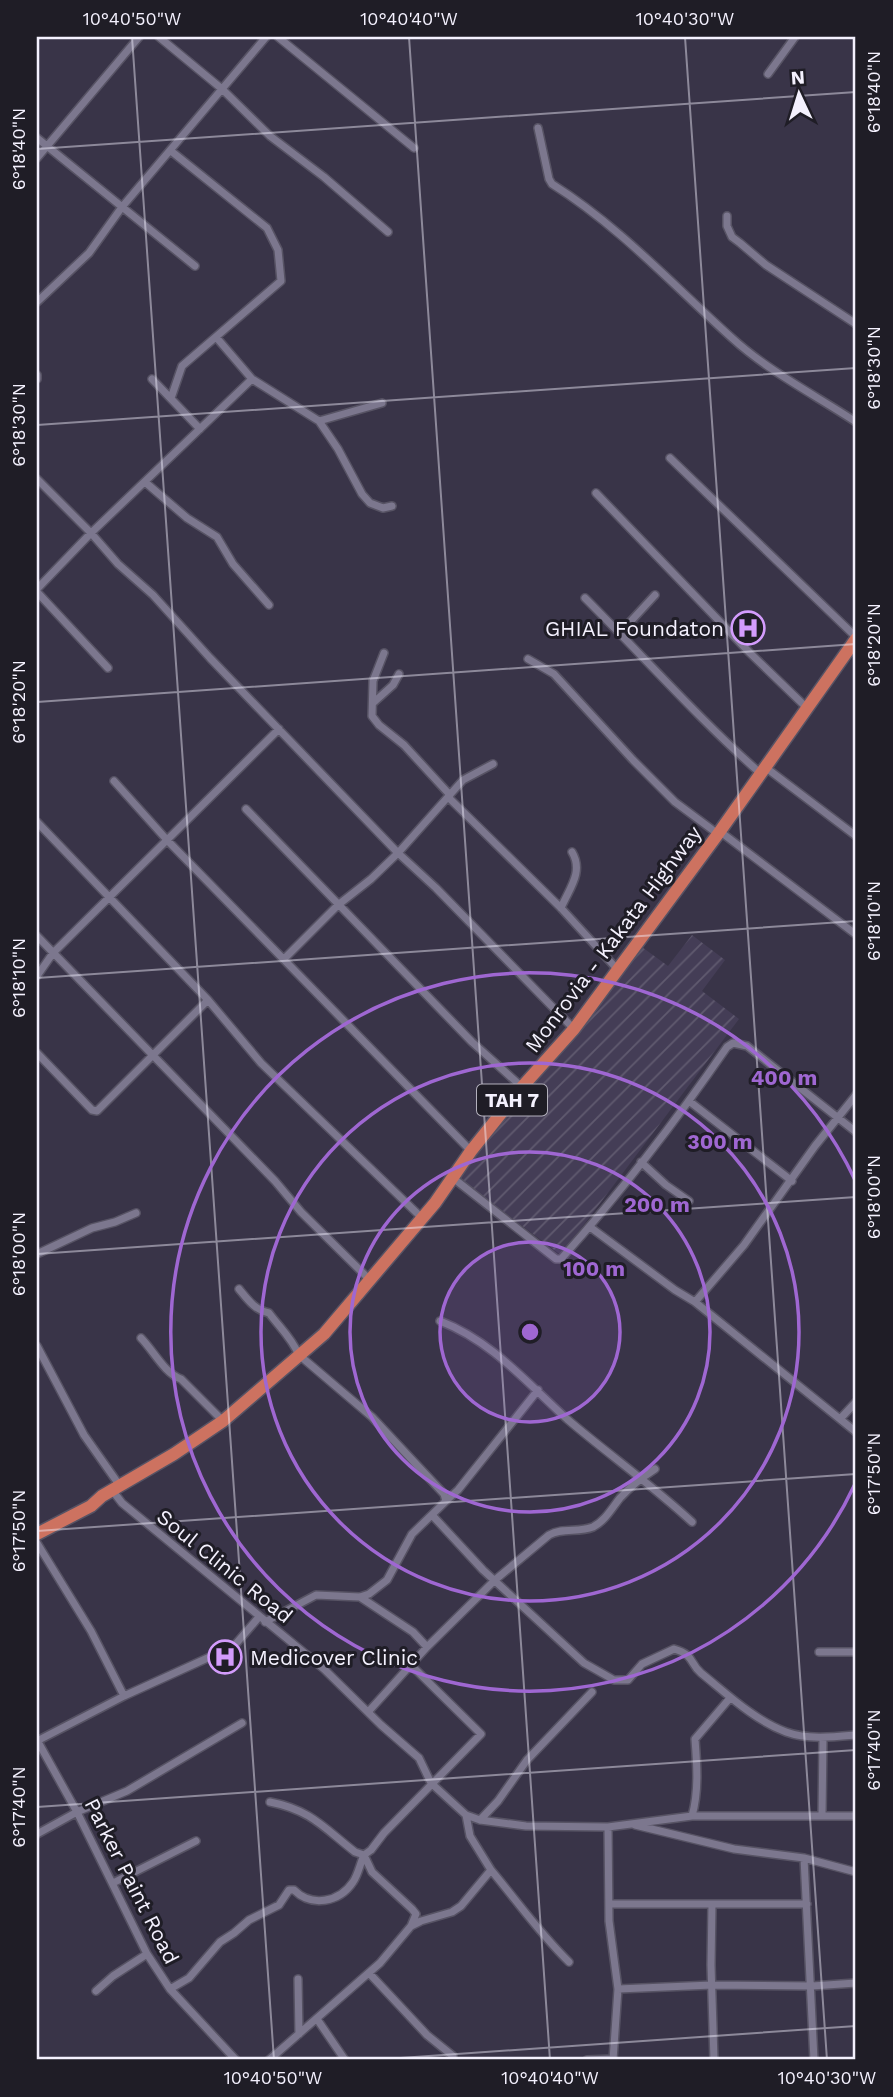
<svg xmlns="http://www.w3.org/2000/svg" width="893" height="2097" viewBox="0 0 893 2097" font-family="'Work Sans',sans-serif">
	<style>
		.industrial { fill: url(#industrial-furrows) }
		.lines { fill: none; stroke-linecap: round; stroke-linejoin: round }
		.minor-casing { stroke: #575364; stroke-width: 10 }
		.trunk-casing { stroke: #575364; stroke-width: 15 }
		.minor { stroke: #7c778e; stroke-width: 7 }
		.trunk { stroke: #cd7260; stroke-width: 12 }
		.ticks { fill: none; stroke: #f4f1fe; stroke-width: 2; stroke-opacity: 0.45 }
		.ring { fill: none; stroke: #9f67d2; stroke-width: 3.5 }
		.labels { text-anchor: middle; dominant-baseline: central; stroke-width: 6; stroke-linejoin: round; paint-order: stroke }
		.shield { fill: #1f1d26; stroke: #b4b1bd; stroke-width: 2 }
		.shield-label { font-size: 19px; font-weight: bold; fill: #f4f1fe }
		.poi-label { font-size: 21px; fill: #f4f1fe; stroke: #1f1d26; text-anchor: end }
		.street-label { font-size: 21px; fill: #f4f1fe; stroke: #1f1d26 }
		.centre { fill: #9f67d2; stroke: #1f1d26; stroke-width: 3.5 }
		.ring-label { font-size: 21px; text-anchor: middle; font-weight: bold; fill: #9f67d2; stroke: #1f1d26; stroke-width: 6; stroke-linejoin: round; paint-order: stroke }
		.neatline { fill: none; stroke: #f4f1fe; stroke-width: 2.5 }
		.ticks-label { font-size: 18px; text-anchor: middle; fill: #f4f1fe }
	</style>
	<defs>
		<pattern id="industrial-furrows" width="10" height="10" patternUnits="userSpaceOnUse" patternTransform="scale(1.75)"><rect width="10" height="10" fill="#443d56"/><path d="M-1 1l2-2M0 10L10 0M9 11l2-2" fill="none" stroke="#605a6f"/></pattern>
	</defs>
	<rect width="100%" height="100%" fill="#393448"/>
	<path class="industrial" d="M692,935l33,25 -23,31 37,28 -178,236 -104,-78 178,-235 33,24z"/>
	<g class="lines">
		<defs>
			<path id="minor" d="M159,37l63,52 48,47 54,41 64,55
				M278,37l136,111
				M768,74l27,-37
				M538,128l11,51 3,5c67,42 121,101 180,154 36,33 83,57 124,84
				M37,138l158,128
				M171,151l96,77 11,22 3,31 -99,85 -11,32
				M37,158l102,-121
				M727,216v10l5,11 8,6 26,22 90,59
				M37,302l52,-49 33,-46 144,-170
				M216,337l36,42
				M37,375v4
				M152,379l48,50
				M319,421l19,28 24,45 8,9 13,5 9,-2
				M670,458l186,179
				M37,479l54,54 27,31 35,31 57,63 188,195 38,35 138,141
				M145,482l42,36 30,19 16,27 36,41
				M596,493l154,160 57,55
				M37,589l54,-56 161,-154 67,42 63,-18
				M37,592l71,76
				M585,598c59,59 114,121 175,175
				M620,633l35,-38
				M384,653l-11,28 -1,35 7,9 25,20 46,50
				M528,659l26,15 79,86 42,42 43,32 4,-1 132,100
				M373,703l20,-18 6,-11
				M765,767l91,69
				M114,781l53,59 304,311
				M449,798l112,110 57,62
				M246,809l226,233 50,45
				M37,822l171,178 53,63 160,154
				M561,908c8,-19 23,-36 11,-56
				M37,936l238,245 26,31 69,68
				M284,959l54,-54 33,-26 27,-26 65,-73 30,-16
				M37,976l16,-23 226,-224
				M37,1053l55,57 5,1 111,-111
				M689,1101l103,80
				M641,1162l25,23 23,16
				M453,1178l103,81h5c60,-67 115,-138 166,-212l6,-4 14,3 109,86
				M590,1227l85,63 20,12 161,130
				M37,1254l55,-26 23,-6 21,-9
				M239,1289c9,11 16,21 30,24 12,16 22,24 30,42l73,62 72,77 2,7 -34,33 -25,46 -18,14 -9,3 -44,-2 -51,27
				M695,1302l49,-57 71,-99 41,-51
				M440,1321c52,20 87,62 127,98 41,35 85,66 125,103
				M141,1338c12,12 24,36 40,41l42,42
				M37,1346l47,89 36,51
				M840,1419l16,-17
				M112,1490l10,13 202,166 57,56 38,33 12,25 35,32 14,5 46,6 82,1 84,-11h164
				M446,1501l12,-11 80,-100
				M432,1515l51,55 101,93 30,17h14l14,-16 32,-15c21,6 15,14 27,24 26,21 53,47 85,59 22,8 48,5 70,3
				M37,1543l54,88 33,65
				M360,1597l53,35 14,15 -58,64
				M427,1647l68,-67 54,-45c14,-8 29,-2 44,-8 12,-6 19,-19 27,-29 11,-12 21,-20 35,-29
				M819,1652h37
				M37,1740l40,72 70,142 23,35 66,71
				M37,1741l87,-45 110,-50 25,-29
				M270,1802c41,8 54,26 85,50l9,3 7,-5 13,-17 97,-99 -69,-68
				M692,1816c7,-25 5,-51 3,-77l35,-41
				M822,1816l1,-78
				M480,1820l18,-19 29,-41 65,-68
				M635,1825l99,24 70,9 52,14
				M608,1827l1,94 9,68 -5,71
				M37,1834l40,-22 50,-21 115,-68
				M364,1855l8,17 40,37 4,5 -5,12
				M804,1858l10,202
				M491,1870c26,31 49,64 78,92
				M113,1883l83,-42
				M609,1904h198
				M712,1904l-1,61 3,95
				M369,1973l58,62 26,21
				M298,1979l1,55
				M170,1989l19,-11 31,-36 14,-9 15,-13 30,-15 10,-15h5c17,17 45,13 59,-8 5,-7 7,-18 11,-27
				M618,1989l94,-4 100,1 44,-3
				M96,1991l17,-15 34,-22
				M317,2019l28,41
				M269,2060l111,-97 31,-37 10,-5 31,-9 9,-6 30,-36 -21,-34 -4,-21
				M587,2060l26,-1"/>
			<path id="trunk" d="M37,1534l54,-28 11,-10 72,-42 49,-33 101,-87 111,-131 36,-52 51,-64 52,-58 144,-195 138,-195"/>
		</defs>
		<use href="#minor" class="minor-casing"/>
		<use href="#trunk" class="trunk-casing"/>
		<use href="#minor" class="minor"/>
		<use href="#trunk" class="trunk"/>
	</g>
	<path class="ticks" d="M132,37l142,2023M409,37l141,2023M685,37l142,2023M37,149l819,-57M37,425l819,-57M37,702l819,-58M37,978l819,-57M37,1254l819,-57M37,1531l819,-57M37,1807l819,-57M372,2060l484,-34"/>
	<circle cx="530" cy="1332" r="90" fill="#9f67d2" fill-opacity=".12"/>
	<g class="ring">
		<circle cx="530" cy="1332" r="90"/>
		<circle cx="530" cy="1332" r="180"/>
		<circle cx="530" cy="1332" r="269"/>
		<path d="M855 1484A359 359 0 1 1 855 1180"/>
	</g>
	<defs>
		<symbol id="hospital-ring" viewBox="-11 -11 22 22"><circle r="9.5" fill="#1f1d26" stroke="#d39cfc" stroke-width="1.5"/><path d="M-5-5h3v3.5h4V-5h3V5h-3V1.5h-4V5h-3Z" fill="#d39cfc"/></symbol>
	</defs>
	<g fill-rule="evenodd">
		<use href="#hospital-ring" x="729" y="609" width="38" height="38"/>
		<use href="#hospital-ring" x="206" y="1638" width="38" height="38"/>
	</g>
	<g class="labels">
		<rect class="shield" x="477" y="1084.5" width="70" height="31" rx="5"/>
		<g class="shield-label">
			<text x="512" y="1100">TAH 7</text>
		</g>
		<g class="poi-label">
			<text x="724" y="628">GHIAL Foundaton</text>
			<text x="250" y="1657" text-anchor="start">Medicover Clinic</text>
		</g>
		<g class="street-label">
			<text transform="translate(613 939) rotate(-53)">Monrovia - Kakata Highway</text>
			<text transform="translate(225 1566) rotate(39)">Soul Clinic Road</text>
			<text transform="translate(132 1881) rotate(63)">Parker Paint Road</text>
		</g>
	</g>
	<circle cx="530" cy="1332" r="10" class="centre"/>
	<g class="ring-label">
		<text x="784" y="1085">400 m</text>
		<text x="720" y="1149">300 m</text>
		<text x="657" y="1212">200 m</text>
		<text x="594" y="1276">100 m</text>
	</g>
	<rect width="893" height="2097" fill="none" stroke="#1f1d26" stroke-width="77"/>
	<g transform="translate(799 94) rotate(356)" stroke="#1f1d26" stroke-width="5" paint-order="stroke">
	<path d="M0-5L12 26L0 18L-12 26Z" fill="#f4f1fe"/>
	<text y="-10" font-size="19" font-weight="bold" text-anchor="middle" fill="#f4f1fe">N</text>
	</g>
	<rect x="38" y="38" width="816" height="2020" class="neatline"/>
	<g class="ticks-label">
		<text x="132" y="25">10°40'50"W</text>
		<text x="409" y="25">10°40'40"W</text>
		<text x="685" y="25">10°40'30"W</text>
		<text transform="translate(874 92) rotate(-90)" y="6">6°18'40"N</text>
		<text transform="translate(19 149) rotate(-90)" y="6">6°18'40"N</text>
		<text transform="translate(874 368) rotate(-90)" y="6">6°18'30"N</text>
		<text transform="translate(19 425) rotate(-90)" y="6">6°18'30"N</text>
		<text transform="translate(874 645) rotate(-90)" y="6">6°18'20"N</text>
		<text transform="translate(19 702) rotate(-90)" y="6">6°18'20"N</text>
		<text transform="translate(874 921) rotate(-90)" y="6">6°18'10"N</text>
		<text transform="translate(19 978) rotate(-90)" y="6">6°18'10"N</text>
		<text transform="translate(874 1197) rotate(-90)" y="6">6°18'00"N</text>
		<text transform="translate(19 1254) rotate(-90)" y="6">6°18'00"N</text>
		<text transform="translate(874 1474) rotate(-90)" y="6">6°17'50"N</text>
		<text transform="translate(19 1531) rotate(-90)" y="6">6°17'50"N</text>
		<text transform="translate(874 1750) rotate(-90)" y="6">6°17'40"N</text>
		<text transform="translate(19 1807) rotate(-90)" y="6">6°17'40"N</text>
		<text x="273" y="2084">10°40'50"W</text>
		<text x="550" y="2084">10°40'40"W</text>
		<text x="827" y="2084">10°40'30"W</text>
	</g>
</svg>
